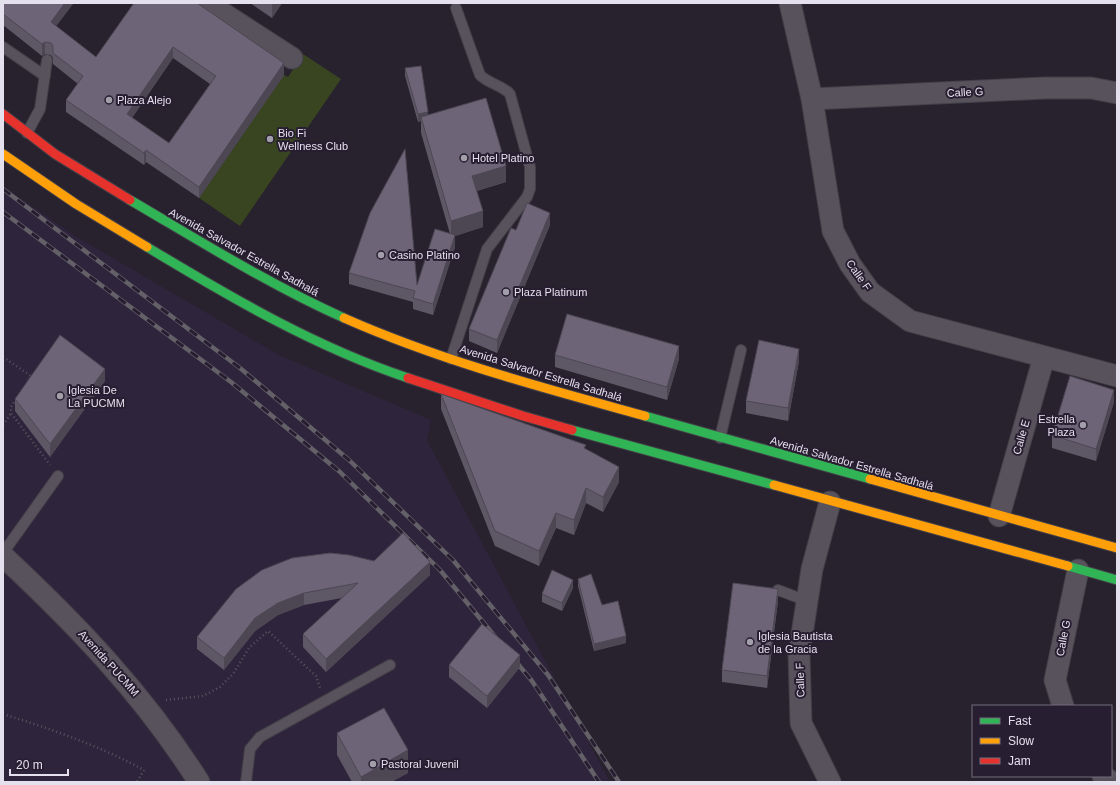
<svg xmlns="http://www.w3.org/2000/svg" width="1120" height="785" viewBox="0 0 1120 785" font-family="Arial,sans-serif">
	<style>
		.built { fill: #2e243b }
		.green { fill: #394521 }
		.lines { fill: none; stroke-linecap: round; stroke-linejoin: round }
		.lane-casing { stroke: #433f48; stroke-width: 12 }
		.street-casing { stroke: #433f48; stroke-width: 23 }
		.fast-casing { stroke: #433f48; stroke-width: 11 }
		.slow-casing { stroke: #433f48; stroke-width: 11 }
		.jam-casing { stroke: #433f48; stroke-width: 11 }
		.path { stroke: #59555d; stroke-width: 2.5; stroke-dasharray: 1 3; stroke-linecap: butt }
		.lane { stroke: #57525b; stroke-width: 10 }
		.street { stroke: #57525b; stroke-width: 21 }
		.fast { stroke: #30b455; stroke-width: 9 }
		.slow { stroke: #ff9f0a; stroke-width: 9 }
		.jam { stroke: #e5322d; stroke-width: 9 }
		.rail-casing { stroke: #636068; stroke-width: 4.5 }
		.rail { stroke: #271e31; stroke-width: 3; stroke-dasharray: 9; stroke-linecap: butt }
		.wall { fill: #5e5766; fill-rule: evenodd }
		.shaded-wall { fill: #4c4753 }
		.building { fill: #6d6577; stroke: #4c4753; fill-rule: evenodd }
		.poi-dot { fill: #a29eaa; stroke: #271e31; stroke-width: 1.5 }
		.labels { text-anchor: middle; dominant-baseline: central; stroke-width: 4; stroke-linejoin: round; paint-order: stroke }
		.street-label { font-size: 11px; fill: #e5e0ed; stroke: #271e31 }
		.poi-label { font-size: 11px; fill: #e5e0ed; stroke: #271e31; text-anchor: start }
	</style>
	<rect width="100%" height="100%" fill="#27222d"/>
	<path class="built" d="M3,186l72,50 206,120 150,64 -4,20 183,342h-607z"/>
	<path class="green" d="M303,54l38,25 -101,147 -41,-28 85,-123 4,2z"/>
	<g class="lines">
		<defs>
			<path id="lane" d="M3,47l42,29
				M27,133l13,-24 7,-49
				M451,359l36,-110 40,-52 3,-8v-22l-20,-73c-8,-9 -21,-10 -30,-19l-24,-67
				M720,438l21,-88
				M3,553l55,-77
				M778,590l29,11
				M246,782l4,-33 10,-12 130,-72"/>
			<path id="street" d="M207,3l85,55
				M790,3l22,96 21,132 17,33 20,28 40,29 207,55
				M812,99l233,-11h46l26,5
				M830,502l-18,67 -13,85 2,69 29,59
				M999,516l45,-159
				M3,556c75,70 141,139 196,226
				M1063,706l-8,-26 23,-110
				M1103,776l8,6"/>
			<path id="fast" d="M130,200c70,41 140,85 214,118
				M147,247c83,50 168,100 261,131
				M645,416l225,63
				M572,430l202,55
				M1068,566l49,14"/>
			<path id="slow" d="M3,154l73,50 71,43
				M344,318c97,43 200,70 301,98
				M870,479l247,69
				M774,485l294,81"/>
			<path id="jam" d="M3,114l52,40 75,46
				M408,378l115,38 49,14"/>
		</defs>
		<use href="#lane" class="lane-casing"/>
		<use href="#street" class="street-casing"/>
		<use href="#fast" class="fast-casing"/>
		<use href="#slow" class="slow-casing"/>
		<use href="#jam" class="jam-casing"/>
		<path class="path" d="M3,357l28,19 -4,7
			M16,399l-5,8v6l39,52
			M3,425l8,-12
			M166,700l37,-4 17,-9 13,-13 16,-26 19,-17 48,45 4,12
			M3,714c48,15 97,32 141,56l-7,12"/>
		<use href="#lane" class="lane"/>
		<use href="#street" class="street"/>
		<use href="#fast" class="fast"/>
		<use href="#slow" class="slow"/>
		<use href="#jam" class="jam"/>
		<defs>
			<path id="rail" d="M3,189l237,179 109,92 104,100 95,115 71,107
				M3,212l228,170 109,90 100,98 57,69
				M513,658l19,23 67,101"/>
		</defs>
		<use href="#rail" class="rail-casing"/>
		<use href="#rail" class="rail"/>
	</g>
	<path class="wall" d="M3,3l53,23 40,31 38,-54 150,72 -85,123 -53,-36 -2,3 -78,-53v-12l12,-16 -25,-20v-6l-2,-3 -6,-1 -3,2 -39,-31zM173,58l37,26 -41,59 -37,-25z
		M250,3h32l-10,15z
		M405,68l23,47 78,67 -29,9 6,36 -28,9v11l-22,68 -20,-6v-7l-64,-18v-11l68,12 33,-51 -29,-101v-12l-3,1 -13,-46z
		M550,225l-53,128 -28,-12v-12l47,-99z
		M555,355l124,4 -12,41 -112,-33z
		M799,361l-11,60 -42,-8v-12z
		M105,381l-55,76 -35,-46v-12z
		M441,394l145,55 33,33 -16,30 -17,-9 -12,32 -18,-7 -17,38 -44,-20 -54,-137z
		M1114,402l-18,59 -44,-13v-13z
		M374,561l56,14 -104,97 -23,-25v-13l39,-36 -38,7 -26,10 -23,16 -31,39 -27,-21v-12z
		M578,579l24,26 24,38 -32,8 -16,-65z
		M573,588l-11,23 -20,-9v-8z
		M778,601l-11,87 -45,-6v-12z
		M449,665l71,2 -33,41 -38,-31z
		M337,733l71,40 -17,9h-39l-15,-27z"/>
	<path class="shaded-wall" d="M65,3h9l-23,30v-11z
		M272,3h10l-10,15z
		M45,42v12l-3,2v-12z
		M173,47v11l-46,67v-11z
		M284,63v12l-85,123v-11z
		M428,112v8l-7,-3v4l-3,1v-8z
		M146,150v12l-2,3v-12z
		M506,166v16l-34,10v-16z
		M483,211v16l-28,9v11l-22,68v-11l18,-67v-16z
		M550,213v12l-53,128v-13z
		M679,346v13l-12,41v-13z
		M799,349v12l-11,60v-13z
		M105,369v12l-55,76v-13z
		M1114,390v12l-18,59v-12z
		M619,467v15l-16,30v-15z
		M586,488v15l-12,32v-15z
		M556,513v15l-17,38v-15z
		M430,562v13l-104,97v-13z
		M573,580v8l-11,23v-8z
		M778,589v12l-11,87v-12z
		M304,593v12l-26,10 -23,16 -31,39v-12l31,-40 23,-15z
		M626,636v7l-32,8v-7z
		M520,655v12l-33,41v-12z
		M408,750v23l-17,9h-30v-5z"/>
	<path class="building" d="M3,3h62l-14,19 45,35 38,-54h63l87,60 -85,124 -53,-37 -2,3 -78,-53 17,-24 -30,-23v-7l-2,-3 -6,-1 -3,2 -39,-30zM173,47l43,29 -47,67 -42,-29z
		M421,66l7,46 -10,2 -13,-46z
		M486,98l20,68 -34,10 11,35 -32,10 -30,-104z
		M405,149l12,136 18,-56 20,6 -22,69 -20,-6 2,-7 -66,-18 21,-60z
		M527,203l23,10 -53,127 -28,-11 42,-101 5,2z
		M567,314l112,32 -12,41 -112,-32z
		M60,335l45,34 -55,75 -35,-45z
		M759,340l40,9 -11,59 -42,-7z
		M1070,376l44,14 -18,59 -44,-14z
		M441,394l145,51 -2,3 35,19 -16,30 -17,-9 -12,32 -18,-7 -17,38 -44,-20z
		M403,533l27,29 -104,97 -23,-25 55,-51 -54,10 -26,10 -23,15 -31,40 -27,-21 39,-48 26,-19 30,-12 38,-5 19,2 25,6z
		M552,570l21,10 -11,23 -20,-9z
		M591,574l11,31 16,-4 8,35 -32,8 -16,-65z
		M733,583l45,6 -11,87 -45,-6z
		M482,624l38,31 -33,41 -38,-31z
		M384,708l24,42 -47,27 -24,-44z"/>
	<g class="poi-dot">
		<circle cx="109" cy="100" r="4"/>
		<circle cx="270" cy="139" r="4"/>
		<circle cx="464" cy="158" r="4"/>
		<circle cx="381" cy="255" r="4"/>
		<circle cx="506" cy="292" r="4"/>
		<circle cx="60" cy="396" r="4"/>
		<circle cx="1083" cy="425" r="4"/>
		<circle cx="750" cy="642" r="4"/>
		<circle cx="373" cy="764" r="4"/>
	</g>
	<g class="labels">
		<g class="street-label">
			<text transform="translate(965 92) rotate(-3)">Calle G</text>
			<text transform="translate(244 252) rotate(29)">Avenida Salvador Estrella Sadhalá</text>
			<text transform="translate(859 275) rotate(55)">Calle F</text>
			<text transform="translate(541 373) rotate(17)">Avenida Salvador Estrella Sadhalá</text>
			<text transform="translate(1021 437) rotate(-74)">Calle E</text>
			<text transform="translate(852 463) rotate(16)">Avenida Salvador Estrella Sadhalá</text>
			<text transform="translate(1063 638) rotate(-79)">Calle G</text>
			<text transform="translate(109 663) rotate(48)">Avenida PUCMM</text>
			<text transform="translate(800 680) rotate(-92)">Calle F</text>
		</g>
		<g class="poi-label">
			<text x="117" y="100">Plaza Alejo</text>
			<text x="278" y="133">Bio Fi<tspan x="278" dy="13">Wellness Club</tspan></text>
			<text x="472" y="158">Hotel Platino</text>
			<text x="389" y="255">Casino Platino</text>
			<text x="514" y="292">Plaza Platinum</text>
			<text x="68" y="390">Iglesia De<tspan x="68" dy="13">La PUCMM</tspan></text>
			<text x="1075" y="419" text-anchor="end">Estrella<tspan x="1075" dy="13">Plaza</tspan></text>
			<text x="758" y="636">Iglesia Bautista<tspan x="758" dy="13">de la Gracia</tspan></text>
			<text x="381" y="764">Pastoral Juvenil</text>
		</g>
	</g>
	<rect width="1120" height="785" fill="none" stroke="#e5e0ed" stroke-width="8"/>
	<rect x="972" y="705" width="140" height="72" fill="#271e31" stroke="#736c7c"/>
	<rect x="980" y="718" width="20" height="6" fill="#30b455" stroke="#736c7c"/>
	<text x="1008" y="725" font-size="12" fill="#e5e0ed">Fast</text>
	<rect x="980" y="738" width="20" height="6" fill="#ff9f0a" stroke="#736c7c"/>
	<text x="1008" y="745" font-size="12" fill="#e5e0ed">Slow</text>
	<rect x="980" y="758" width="20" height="6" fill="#e5322d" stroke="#736c7c"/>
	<text x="1008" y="765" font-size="12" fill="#e5e0ed">Jam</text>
	<path d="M10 769v6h58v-6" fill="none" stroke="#e5e0ed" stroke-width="2"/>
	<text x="16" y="769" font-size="12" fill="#e5e0ed" stroke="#271e31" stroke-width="3" paint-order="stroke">20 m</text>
</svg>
